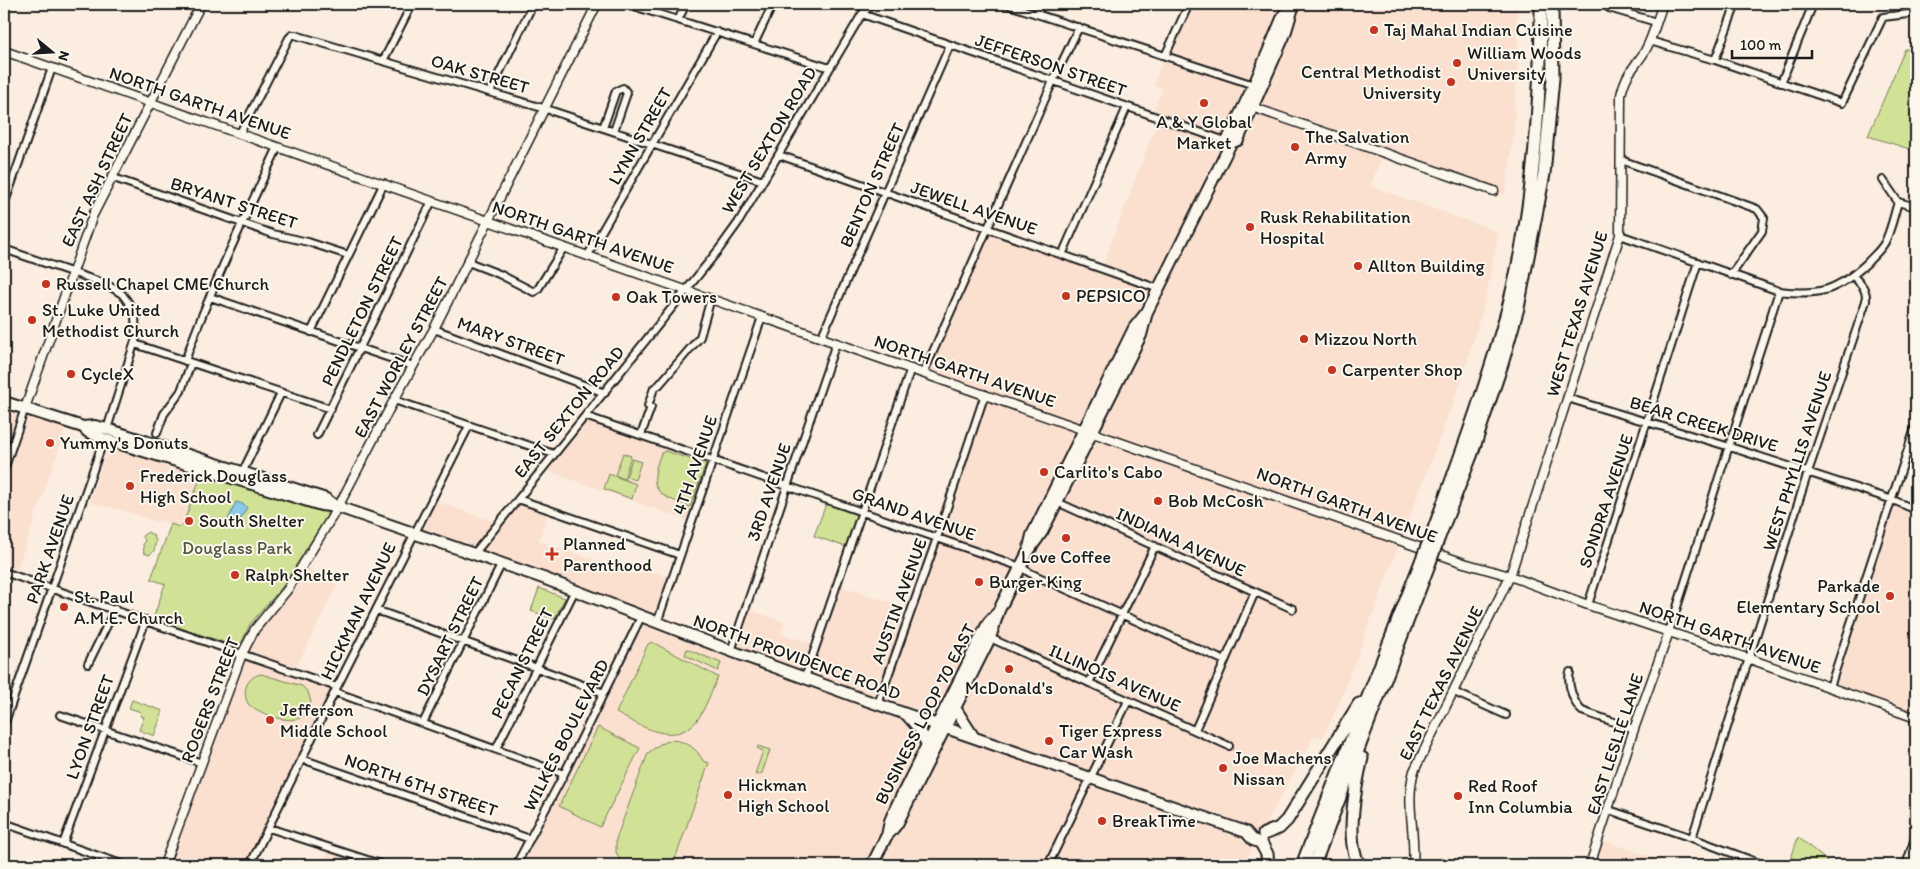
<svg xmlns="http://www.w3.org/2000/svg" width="1920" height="869" viewBox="0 0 1920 869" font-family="Itim,sans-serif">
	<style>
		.built { fill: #fbe0d0 }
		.green { fill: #d1e296; stroke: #767f59 }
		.water { fill: #8ac9eb; stroke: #5e8498 }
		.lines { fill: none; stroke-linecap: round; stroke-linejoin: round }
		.minor-casing { stroke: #1c1c1c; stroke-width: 10 }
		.tertiary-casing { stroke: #1c1c1c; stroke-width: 11 }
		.primary-casing { stroke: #1c1c1c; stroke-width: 14 }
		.motorway-casing { stroke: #1c1c1c; stroke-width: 15 }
		.minor { stroke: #fbf7ec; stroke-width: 6 }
		.tertiary { stroke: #fbf7ec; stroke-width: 8 }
		.primary { stroke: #fbf7ec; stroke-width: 10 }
		.motorway { stroke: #fbf7ec; stroke-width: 11 }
		.motorway-bridge-casing { stroke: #1c1c1c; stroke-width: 15; stroke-linecap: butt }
		.motorway-bridge { stroke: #fbf7ec; stroke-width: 11 }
		.poi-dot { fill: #c8321e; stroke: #fbf7ec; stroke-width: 2 }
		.labels { text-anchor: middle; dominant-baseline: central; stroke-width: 4; stroke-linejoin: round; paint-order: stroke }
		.poi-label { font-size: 18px; fill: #1c1c1c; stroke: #fbf7ec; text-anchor: start }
		.street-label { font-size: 18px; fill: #1c1c1c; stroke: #fbf7ec }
		.park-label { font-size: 18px; fill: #525741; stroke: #fbf7ec }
	</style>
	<rect width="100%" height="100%" fill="#fbeddf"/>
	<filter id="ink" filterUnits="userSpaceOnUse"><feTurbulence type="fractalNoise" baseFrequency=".02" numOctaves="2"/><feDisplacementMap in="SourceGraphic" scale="10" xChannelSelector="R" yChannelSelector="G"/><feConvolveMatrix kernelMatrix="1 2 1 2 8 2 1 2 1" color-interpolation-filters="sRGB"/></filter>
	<g filter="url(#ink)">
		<path class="built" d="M1190,4h327l1,42 -4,86 -9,63 -121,-42 -14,33 129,46 -14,68 -23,79 -124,327 -16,32 -7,-3 -72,130h-727l126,-248 -228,-84 18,-33 66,23 17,-22 33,12 -9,28 101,34 3,-7 33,12 -15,43 68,26 15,-41 40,14 -3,12 35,11 21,-60 73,24 75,-214 -61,-22 64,-144 115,36 55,-146 -7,-2 12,-29 -9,-3 9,-25z
			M4,402l64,20 -53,153 -11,-3z
			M586,420l123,43 -20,58 -144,-51z
			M112,436l93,29 -22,58 -4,4 -18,-7 -2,3 -27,-10 -43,-11z
			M1894,504l22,8v193l-2,8 -74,-26 -3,-2v-5z
			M303,565l34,20 -43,87 43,17 -85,176h-88l78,-211z
			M1601,840l74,25h-82z
			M331,847l52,18h-62z"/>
		<path class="green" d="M1905,49h11v102l-48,-15z
			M665,451l41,13 -16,43c-34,-13 -43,-16 -29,-54z
			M623,453l8,3 -7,23 -9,-4z
			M632,459l9,3 -6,18 -9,-3z
			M202,473l125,39v4l-44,70 -33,38 -8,18 -7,4 -82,-27 12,-35 -14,-5 20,-55 8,3 4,-3z
			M609,474l27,10 -4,15 -28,-10z
			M826,504l29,10 1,2 -10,31 -32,-11z
			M148,532l5,3 3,6 -2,10 -5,4 -5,-2 -1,-8 2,-5 -3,-4z
			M539,588l26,10 -11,21 -23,-8z
			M652,642l66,35c-6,13 -11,27 -18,39 -22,34 -59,10 -84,-3l32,-69z
			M687,649l34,14 -3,8 -33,-16z
			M261,674l41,12 6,6 3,10c-4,31 -46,14 -62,3 -8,-12 -3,-28 12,-31z
			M132,700l31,11 -9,25 -15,-6 5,-13 -4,-1 1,-4 -12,-4z
			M598,727l42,21 -40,79 -41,-21z
			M672,740c14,1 25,8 31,21l6,2 -36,102h-50l-7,-13v-13l32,-86 12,-9z
			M758,746l12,4 -8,23 -4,2 -3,-1 8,-23 -6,-3z
			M1798,837l34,28h-43z"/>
		<path class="water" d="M236,502l7,2v1l4,2 -12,24 -10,-5z"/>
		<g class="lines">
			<defs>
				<path id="minor" d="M627,4l203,64
					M1006,4l248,81
					M1609,4v4l47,14
					M862,14l369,129
					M1036,14l6,-10
					M678,20l8,-16
					M1650,41l65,19 127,43 41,-86 33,-4
					M754,44l19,-40
					M1165,56l24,-52
					M1715,60l21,-56
					M383,61l29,-57
					M1781,83l32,-79
					M490,92l43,-88
					M603,128l13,-37 7,-3 4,5 -13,38
					M240,133l49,-95 3,-3h3l251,74 217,72
					M779,155l380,134
					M1621,160l136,49 7,9 -2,13 -31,44
					M111,177l162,57 35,8 40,13
					M1883,180l15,22
					M1898,202l18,5
					M4,205l48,-137
					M1620,235l159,56c40,5 58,0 88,-28 6,-7 14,-13 18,-21 6,-12 9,-27 13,-40
					M4,249l102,35 16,10 6,8 7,13 1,23 -29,91
					M588,255l129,-223
					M1062,255l65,-148
					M468,262l31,12 35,18 4,-3 26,-42
					M210,297l203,69
					M434,329l171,64
					M311,332l73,-149
					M821,338l129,-293
					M135,344l196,65
					M185,361c26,-74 60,-144 93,-214
					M924,372l129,-291 26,-54
					M1567,398l163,49 163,53 23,10
					M394,400l160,54
					M585,416l436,151 9,6 195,88
					M157,433l7,-19 17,-23 10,-28
					M317,435l115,-234
					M641,435l10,-28 -3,-1 6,-18 5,-3 41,-48 11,-39
					M4,470l21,-62
					M242,473l39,-80
					M518,499l162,56
					M1057,502l236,107
					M474,554l246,-306 18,-25 124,-209 10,-10
					M4,572l333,115
					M1588,605l110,-343
					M376,610l161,58
					M657,623l105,-306
					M1669,632l110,-341
					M990,638l239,108
					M731,651l105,-308
					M88,664l27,-55
					M537,668l67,25
					M1570,672c-3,11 3,31 12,39l52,18
					M805,678l106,-310
					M1089,683l66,-137
					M1830,687l86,-262
					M335,692l229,82
					M1454,692l52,23
					M878,704l59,-166 48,-144
					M60,715l142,48
					M423,723l79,-160
					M4,725l100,-286
					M1195,730l60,-138
					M496,749l79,-159
					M302,759l228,80
					M1609,810l83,28 72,27
					M4,823l120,42
					M269,828l114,37
					M1692,838l116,-366 58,-171c1,-12 -5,-17 -13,-25
					M63,844l83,-224
					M250,865l86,-176 133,-263
					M516,865l48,-91 77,-157
					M1048,865l80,-164
					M1906,865l10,-30"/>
				<path id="tertiary" d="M4,51c486,172 974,338 1460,512l46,13 78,29 162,54 166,59
					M1249,106l245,85
					M25,408l68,-193 108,-211
					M164,865l78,-211 13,-25 33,-40 50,-82 56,-107 40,-71 163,-325
					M1413,865c3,-32 -8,-63 1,-94l96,-195 110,-341 1,-140c5,-23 13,-26 24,-44 8,-14 12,-32 18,-47
					M1590,865l44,-136 35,-97"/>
				<path id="primary" d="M1231,143l-2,-6 25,-52 30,-71 9,-8
					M4,402l79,25 5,5 16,7 217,66 17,2 205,71 188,73 123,45 392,136 7,8 8,3
					M83,427l12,-1 12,3 219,70 8,6
					M1029,548l3,-13 102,-207 13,-16 84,-169 7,-3 47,-106 9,-30
					M955,708l18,28
					M906,714l14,16 7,15
					M887,836l3,-15 6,-14 92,-184 8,-9
					M872,865l14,-28 11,-13 93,-186 9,-28 29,-58 14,-20 99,-197 6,-23"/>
				<path id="motorway" d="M1432,534c27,-74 55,-149 76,-226 26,-99 33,-203 33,-304
					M1439,537l32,-81 31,-92 16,-56 26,-134 9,-96 -1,-74
					M1264,834l15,-6 8,-8 72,-116
					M1261,843l6,11 1,11
					M1302,865l120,-306
					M1314,865l116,-303
					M1360,865c-16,-21 -4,-82 2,-107"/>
			</defs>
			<use href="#minor" class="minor-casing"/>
			<use href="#tertiary" class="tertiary-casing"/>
			<use href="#primary" class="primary-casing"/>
			<use href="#motorway" class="motorway-casing"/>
			<use href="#minor" class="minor"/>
			<use href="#tertiary" class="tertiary"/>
			<use href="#primary" class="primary"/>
			<use href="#motorway" class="motorway"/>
			<defs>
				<path id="motorway-bridge" d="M1422,559l10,-25
					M1430,562l9,-25"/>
			</defs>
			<use href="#motorway-bridge" class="motorway-bridge-casing"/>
			<use href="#motorway-bridge" class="motorway-bridge"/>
		</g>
	</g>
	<g class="poi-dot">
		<circle cx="1374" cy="30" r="5"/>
		<circle cx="1457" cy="63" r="5"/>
		<circle cx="1451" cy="82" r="5"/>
		<circle cx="1204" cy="103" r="5"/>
		<circle cx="1295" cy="147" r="5"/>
		<circle cx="1250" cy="227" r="5"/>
		<circle cx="1358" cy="266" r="5"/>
		<circle cx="46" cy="284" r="5"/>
		<circle cx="1066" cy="296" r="5"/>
		<circle cx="616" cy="297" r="5"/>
		<circle cx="32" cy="320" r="5"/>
		<circle cx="1304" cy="339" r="5"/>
		<circle cx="1332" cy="370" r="5"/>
		<circle cx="71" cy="374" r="5"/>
		<circle cx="50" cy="443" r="5"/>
		<circle cx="1044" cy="472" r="5"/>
		<circle cx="130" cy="486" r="5"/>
		<circle cx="1158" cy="501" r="5"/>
		<circle cx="189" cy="521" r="5"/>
		<circle cx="1066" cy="538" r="5"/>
		<path d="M549.5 546.5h5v5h5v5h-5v5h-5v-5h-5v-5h5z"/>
		<circle cx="235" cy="575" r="5"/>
		<circle cx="979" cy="582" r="5"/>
		<circle cx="1890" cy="596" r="5"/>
		<circle cx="64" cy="607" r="5"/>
		<circle cx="1009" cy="669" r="5"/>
		<circle cx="270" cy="720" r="5"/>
		<circle cx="1049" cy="741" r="5"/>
		<circle cx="1223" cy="768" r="5"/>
		<circle cx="728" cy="795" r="5"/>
		<circle cx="1458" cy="796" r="5"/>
		<circle cx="1102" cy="821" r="5"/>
	</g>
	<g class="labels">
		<g class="poi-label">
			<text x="1384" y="30">Taj Mahal Indian Cuisine</text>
			<text x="1467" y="53">William Woods<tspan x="1467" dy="21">University</tspan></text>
			<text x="1441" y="72" text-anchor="end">Central Methodist<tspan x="1441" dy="21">University</tspan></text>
			<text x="1204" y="122" text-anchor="middle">A &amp; Y Global<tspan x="1204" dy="21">Market</tspan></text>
			<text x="1305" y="137">The Salvation<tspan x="1305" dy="21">Army</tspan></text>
			<text x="1260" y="217">Rusk Rehabilitation<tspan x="1260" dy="21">Hospital</tspan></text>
			<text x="1368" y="266">Allton Building</text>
			<text x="56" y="284">Russell Chapel CME Church</text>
			<text x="1076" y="296">PEPSICO</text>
			<text x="626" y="297">Oak Towers</text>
			<text x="42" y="310">St. Luke United<tspan x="42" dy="21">Methodist Church</tspan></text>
			<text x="1314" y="339">Mizzou North</text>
			<text x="1342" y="370">Carpenter Shop</text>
			<text x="81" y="374">CycleX</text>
			<text x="60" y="443">Yummy's Donuts</text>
			<text x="1054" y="472">Carlito's Cabo</text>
			<text x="140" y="476">Frederick Douglass<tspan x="140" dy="21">High School</tspan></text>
			<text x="1168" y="501">Bob McCosh</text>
			<text x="199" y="521">South Shelter</text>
			<text x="563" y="544">Planned<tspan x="563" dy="21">Parenthood</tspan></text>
			<text x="1066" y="557" text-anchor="middle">Love Coffee</text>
			<text x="245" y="575">Ralph Shelter</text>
			<text x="989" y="582">Burger King</text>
			<text x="1880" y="586" text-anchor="end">Parkade<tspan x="1880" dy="21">Elementary School</tspan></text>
			<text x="74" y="597">St. Paul<tspan x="74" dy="21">A.M.E. Church</tspan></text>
			<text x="1009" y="688" text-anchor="middle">McDonald's</text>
			<text x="280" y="710">Jefferson<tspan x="280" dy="21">Middle School</tspan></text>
			<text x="1059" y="731">Tiger Express<tspan x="1059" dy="21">Car Wash</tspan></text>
			<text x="1233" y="758">Joe Machens<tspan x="1233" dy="21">Nissan</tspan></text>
			<text x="738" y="785">Hickman<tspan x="738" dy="21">High School</tspan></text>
			<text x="1468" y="786">Red Roof<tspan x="1468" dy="21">Inn Columbia</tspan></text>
			<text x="1112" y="821">BreakTime</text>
		</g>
		<g class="street-label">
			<text transform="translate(1051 65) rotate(19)">JEFFERSON STREET</text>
			<text transform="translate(480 74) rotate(16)">OAK STREET</text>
			<text transform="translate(200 103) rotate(19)">NORTH GARTH AVENUE</text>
			<text transform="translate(640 136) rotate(-60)">LYNN STREET</text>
			<text transform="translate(769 140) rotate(-59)">WEST SEXTON ROAD</text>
			<text transform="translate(97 180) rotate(-65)">EAST ASH STREET</text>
			<text transform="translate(872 185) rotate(-66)">BENTON STREET</text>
			<text transform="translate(234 203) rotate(18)">BRYANT STREET</text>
			<text transform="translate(974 208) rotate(19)">JEWELL AVENUE</text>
			<text transform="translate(583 237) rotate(19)">NORTH GARTH AVENUE</text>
			<text transform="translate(362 311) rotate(-64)">PENDLETON STREET</text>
			<text transform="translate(1577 314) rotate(-73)">WEST TEXAS AVENUE</text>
			<text transform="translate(511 341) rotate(20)">MARY STREET</text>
			<text transform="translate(401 357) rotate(-62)">EAST WORLEY STREET</text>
			<text transform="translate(965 371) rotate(19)">NORTH GARTH AVENUE</text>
			<text transform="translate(569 412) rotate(-51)">EAST SEXTON ROAD</text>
			<text transform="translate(1704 424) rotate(17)">BEAR CREEK DRIVE</text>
			<text transform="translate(1797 461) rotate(-72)">WEST PHYLLIS AVENUE</text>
			<text transform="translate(695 465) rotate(-71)">4TH AVENUE</text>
			<text transform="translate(769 492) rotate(-71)">3RD AVENUE</text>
			<text transform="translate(1606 501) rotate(-72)">SONDRA AVENUE</text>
			<text transform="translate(1347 505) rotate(20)">NORTH GARTH AVENUE</text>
			<text transform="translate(914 514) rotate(19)">GRAND AVENUE</text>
			<text transform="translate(1181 542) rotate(25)">INDIANA AVENUE</text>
			<text transform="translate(50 549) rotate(-71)">PARK AVENUE</text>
			<text transform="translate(899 601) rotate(-70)">AUSTIN AVENUE</text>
			<text transform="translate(358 611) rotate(-64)">HICKMAN AVENUE</text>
			<text transform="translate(450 636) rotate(-64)">DYSART STREET</text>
			<text transform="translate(1730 637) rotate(19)">NORTH GARTH AVENUE</text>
			<text transform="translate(797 657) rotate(20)">NORTH PROVIDENCE ROAD</text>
			<text transform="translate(522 663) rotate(-64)">PECAN STREET</text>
			<text transform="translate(1115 678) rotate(24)">ILLINOIS AVENUE</text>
			<text transform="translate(1441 683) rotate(-64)">EAST TEXAS AVENUE</text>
			<text transform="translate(210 700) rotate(-69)">ROGERS STREET</text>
			<text transform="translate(925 714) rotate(-63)">BUSINESS LOOP 70 EAST</text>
			<text transform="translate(90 727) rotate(-70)">LYON STREET</text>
			<text transform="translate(566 735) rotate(-63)">WILKES BOULEVARD</text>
			<text transform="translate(1615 744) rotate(-72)">EAST LESLIE LANE</text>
			<text transform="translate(421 785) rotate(19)">NORTH 6TH STREET</text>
		</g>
		<g class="park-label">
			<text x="237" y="548">Douglass Park</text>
		</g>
	</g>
	<rect width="1920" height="869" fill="none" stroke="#fbf7ec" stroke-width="20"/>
	<rect x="10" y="10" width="1900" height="849" fill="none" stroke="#1c1c1c" stroke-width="2" filter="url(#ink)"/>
	<g transform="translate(52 52) rotate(108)" stroke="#fbf7ec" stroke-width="4" paint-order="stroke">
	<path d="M0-4L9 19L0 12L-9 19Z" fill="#1c1c1c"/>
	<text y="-8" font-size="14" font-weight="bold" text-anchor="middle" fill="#1c1c1c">N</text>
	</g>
	<path d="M1732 50v8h80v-8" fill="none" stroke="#1c1c1c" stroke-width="2.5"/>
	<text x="1740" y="50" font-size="15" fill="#1c1c1c" stroke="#fbf7ec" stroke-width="4" paint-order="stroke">100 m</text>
</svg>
